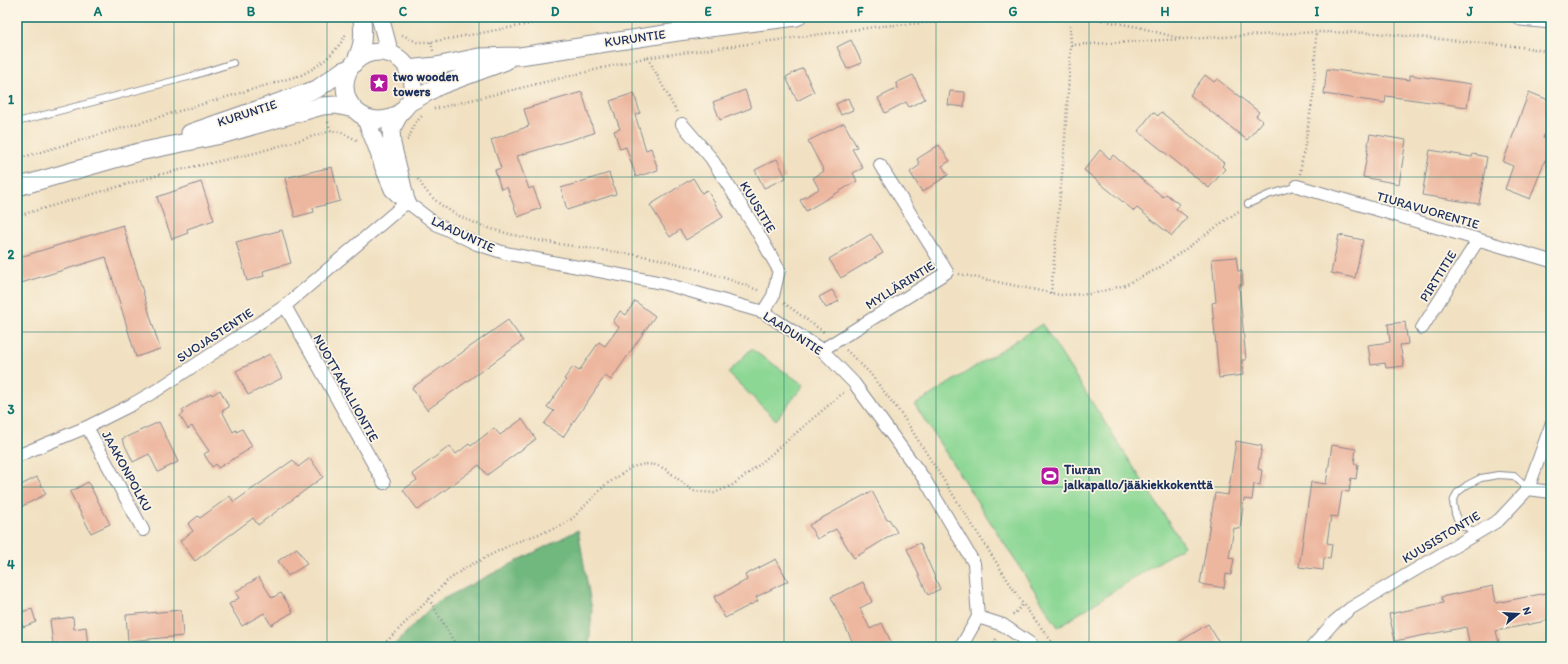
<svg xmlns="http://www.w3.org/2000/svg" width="1568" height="664" viewBox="0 0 1568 664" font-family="Itim,sans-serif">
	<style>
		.green { fill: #8cd794; stroke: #548379 }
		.forest { fill: #71b87e; stroke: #46746e }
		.building { fill: #edb69e }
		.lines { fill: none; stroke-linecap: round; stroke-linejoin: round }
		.lane-casing { stroke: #868890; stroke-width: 8 }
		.street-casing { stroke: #868890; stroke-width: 14 }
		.secondary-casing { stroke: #868890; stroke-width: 19 }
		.path { stroke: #868890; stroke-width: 2.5; stroke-dasharray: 1 3; stroke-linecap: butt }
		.lane { stroke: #fff; stroke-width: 6 }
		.street { stroke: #fff; stroke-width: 12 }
		.secondary { stroke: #fff; stroke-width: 17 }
		.grid { fill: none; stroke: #0f766e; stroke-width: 1; stroke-opacity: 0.55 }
		.labels { text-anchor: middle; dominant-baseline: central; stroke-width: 3.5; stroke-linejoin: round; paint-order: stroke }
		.street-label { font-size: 13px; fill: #1b2f5e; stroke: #fcf5e5 }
		.poi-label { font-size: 13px; font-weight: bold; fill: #1b2f5e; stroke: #fcf5e5; text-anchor: start }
		.neatline { fill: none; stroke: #0f766e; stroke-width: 1.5 }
		.grid-label { font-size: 13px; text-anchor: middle; font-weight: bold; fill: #0f766e }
	</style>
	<rect width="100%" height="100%" fill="#fcf5e5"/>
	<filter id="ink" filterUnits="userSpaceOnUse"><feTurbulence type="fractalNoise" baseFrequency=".025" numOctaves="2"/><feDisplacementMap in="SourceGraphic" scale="8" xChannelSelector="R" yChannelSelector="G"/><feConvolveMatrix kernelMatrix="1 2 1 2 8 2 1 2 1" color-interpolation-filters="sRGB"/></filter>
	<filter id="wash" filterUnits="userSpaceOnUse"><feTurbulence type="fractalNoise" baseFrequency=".012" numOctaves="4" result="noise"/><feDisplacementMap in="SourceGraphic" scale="16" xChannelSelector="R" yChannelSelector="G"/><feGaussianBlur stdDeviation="0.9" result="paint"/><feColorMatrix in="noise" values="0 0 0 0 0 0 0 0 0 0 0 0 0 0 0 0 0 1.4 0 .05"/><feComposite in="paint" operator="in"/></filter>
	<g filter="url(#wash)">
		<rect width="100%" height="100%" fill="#f1e1c2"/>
		<path class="green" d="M1042,324l142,222 -126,81 -143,-222z
			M751,349l53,36 -28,35 -48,-47z"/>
		<path class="forest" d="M578,530l14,80 -3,37h-197l43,-44z"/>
		<g id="blocks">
			<path class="building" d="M851,40l11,23 -15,6 -10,-22z
				M803,68l11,24 -17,9 -11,-24z
				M1327,69l83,11v-5l61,9 -4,23 -81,-11 -1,7 -61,-9z
				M913,75l12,24 -16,8 -3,-5 -21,11 -7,-15 20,-10 -2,-5z
				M1205,75l9,7 3,-3 42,33 -3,4 7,5 -16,19 -57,-45z
				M745,90l6,18 -31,12 -7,-18z
				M950,91l15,1 -1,15 -16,-2z
				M582,92l12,41 -77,23 12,33 4,-2 8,21 -23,9 -11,-30 -6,2 -6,-19 6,-2 -10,-28 38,-14 -5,-17z
				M1529,92l22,9v15l-8,22 8,3v21l-6,-2 -15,39 -25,-10 8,-23 -10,-4z
				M634,93l6,20 -5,2 11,35 5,-2 7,22 -22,7 -10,-30 -6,2 -6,-18 6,-2 -10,-28z
				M848,98l5,12 -12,5 -5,-11z
				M1153,112l5,4 3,-4 63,51 -2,3 3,3 -16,19 -71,-57z
				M844,123l13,24 -5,2 11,19 -10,5 4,8 -51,30 -6,-11 19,-11 -6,-11 11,-7 -16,-30z
				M1370,134l36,6 -7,44 -36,-7 5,-27h-1z
				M939,145l11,16 -8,5 6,9 -26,17 -12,-20 10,-7 -3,-6z
				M1100,150l10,9 3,-4 50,42 3,-3 13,10 -3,5 11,8 -15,19 -35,-28 -3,3 -50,-41z
				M1430,150l42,7 1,-3 14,3 -8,47 -57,-9z
				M777,159l9,19 -22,10 -9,-18z
				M332,167l8,34 -27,7 1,4 -19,5 -10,-39z
				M609,173l7,21 -49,16 -6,-22z
				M693,178l9,15 5,-3 16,27 -37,23 -6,-10 -10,7 -20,-32z
				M201,182l13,38 -27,9 1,4 -16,6 -15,-42z
				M123,225l37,124 -24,8 -30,-100 -85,26 -4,-11v-14z
				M282,230l9,33 -28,8 1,5 -17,5 -11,-39z
				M871,234l12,19 -42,25 -12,-19z
				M1339,235l24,5 -8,38 -24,-5z
				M1236,257l2,14h4l1,14h-4l7,75h-4l1,15 -24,3 -7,-75 4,-1 -4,-43z
				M832,290l7,11 -13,7 -7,-11z
				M635,301l20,15 -44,64 -6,-4 -42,61 -19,-13 10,-13 -7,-4 19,-27 -2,-1 9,-12 6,4 20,-29 6,4 14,-19 -6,-5 7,-11 6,4z
				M508,320l15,21 -96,69 -15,-22z
				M1405,322l3,22 -8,1 4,21 -18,2 -1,-5 -14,2 -3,-20 22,-3 -2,-18z
				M270,354l12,24 -34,17 -12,-24z
				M220,390l9,17 -7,4 11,21 3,-2 1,2 5,-3 10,17 -5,3 1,1 -30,18 -2,-4 -4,3 -8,-13 5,-3 -15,-22 -2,-3 -4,3 -8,-13 4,-3 -2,-3 29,-17 1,2z
				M522,419l14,20 -49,36 -8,-10 -61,45 -15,-20 14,-10 -5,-6 38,-28 6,8 13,-10 2,2 23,-18 6,7z
				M159,422l19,40 -20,10 -9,-18 -16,8 -11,-23z
				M1236,441l26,5 -4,23 4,1 -2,15 -6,-1 -2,16 -8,-1 -4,30 -6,-1 -5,30 5,1 -3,16 -5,-1 -2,14 -24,-4 15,-91 13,2z
				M1332,445l24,4 -2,15h4l-2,15 -5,-1 -2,14 -7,-1 -4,26 -7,-1 -4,27 5,1 -2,15 -6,-1 -1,12 -24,-3 12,-85 15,2z
				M310,458l13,19 -65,48 -5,-7 -58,43 -15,-20 13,-10 -5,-7 10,-8 2,2 30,-22 4,6 59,-42 5,7z
				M37,477l9,17 -29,15v-22z
				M88,482l22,42 -19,9 -21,-41z
				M872,491l15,29 2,-1 8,13 -43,26 -18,-29 -19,10 -8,-14z
				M920,543l20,46 -12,6 -21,-46z
				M297,548l10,16 -19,12 -10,-15z
				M776,559l12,22 -32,16 2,4 -33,17 -11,-21 33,-17 -2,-5z
				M259,577l13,21 9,-5 12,19 -22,13 -7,-12 -22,13 -13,-22 10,-6 -4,-6z
				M863,582l9,20 -12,6 10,21 12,-6 10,21 -7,3h-30l-24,-50z
				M1493,586l3,17 55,-11v28l-55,11 4,16h-30l-4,-20 -71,14 -6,-27 54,-11 -2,-6z
				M32,609l4,13 -13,5 -5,-14z
				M181,610l2,26 -55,5 -2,-26z
				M73,617l1,12 12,-2 2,20h-29l-1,-4 -5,1 -3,-24z
				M1208,624l14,23h-51z"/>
		</g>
	</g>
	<g filter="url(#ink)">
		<use href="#blocks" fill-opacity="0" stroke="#868890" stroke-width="1"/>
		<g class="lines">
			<defs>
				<path id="lane" d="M17,122l175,-46 41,-13
					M1248,204l20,-9 29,-9
					M1476,533l-17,-10 -4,-9 -2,-12 4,-9 10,-8 14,-7 17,-3 16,1 14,13"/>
				<path id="street" d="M682,124l29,34 43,68 25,44 -6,26 -10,16
					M1297,186l254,75
					M285,306l99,177
					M1422,328l56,-88
					M822,350l125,-78 -67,-107
					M87,427l56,103
					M17,456l70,-29 44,-22 26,-15 128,-84 122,-104 29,22 41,20 28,9 157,30 101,29 59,38 32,33 71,97 49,83 4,54 25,8 28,19 2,3
					M1528,489l23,3
					M961,647l17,-30
					M1312,647l22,-25 17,-14 148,-88 29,-31 23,-64"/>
				<path id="secondary" d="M380,17l10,37
					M1521,17l30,3
					M345 86a34 34 0 1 1 68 0a34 34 0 1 1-68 0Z
					M355,62c9,-18 8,-25 7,-45
					M407,69l29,-3 43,-9 41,-1 158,-24 119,-15
					M407,104l32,-18 67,-25
					M400,113l-9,17 1,14 13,52
					M365,117l12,30 7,21 9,21 14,13
					M190,133l127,-44 25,-18 8,-3
					M17,187l122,-35 82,-17 101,-29 14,-1 18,4"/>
			</defs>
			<use href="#lane" class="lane-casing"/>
			<use href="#street" class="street-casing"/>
			<use href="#secondary" class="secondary-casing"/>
			<path class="path" d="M402,35l15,7h14l132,-24 39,-1
				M431,42l2,9
				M1071,45l245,-13 60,1 146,14 29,5
				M648,58l29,55
				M434,109l210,-51 238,-32 109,-8 105,1 42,8 44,12
				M328,122l3,9
				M407,140l2,-1 5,-15 9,-9
				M17,159l284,-84c19,-9 35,-22 45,-41
				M1300,174l14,-84 2,-58
				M418,179c35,65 176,66 241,80 34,8 68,19 101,32
				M17,216l145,-42 93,-21 76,-22 10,1 16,8
				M959,274l101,21 32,-1 33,-9 34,-17 81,-58
				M1051,293l13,-140 7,-108 -1,-20
				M784,303l41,30
				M846,350l23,22 33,43 121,189 33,43
				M429,599l28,48
				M1013,615l10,-11
				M381,647l65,-65 19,-14 49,-25 47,-17 12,-8 31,-32 28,-19 13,-3 12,1 10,5 26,21 21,2 17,-7 23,-17 90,-77
				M992,647l5,-10"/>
			<use href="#lane" class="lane"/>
			<use href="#street" class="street"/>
			<use href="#secondary" class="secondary"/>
		</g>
	</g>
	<path class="grid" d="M174,17v630M327,17v630M479,17v630M632,17v630M784,17v630M936,17v630M1089,17v630M1241,17v630M1394,17v630M17,177h1534M17,332h1534M17,487h1534"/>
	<defs>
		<symbol id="sight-square" viewBox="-11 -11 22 22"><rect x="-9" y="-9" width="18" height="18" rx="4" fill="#b5179e" stroke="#fcf5e5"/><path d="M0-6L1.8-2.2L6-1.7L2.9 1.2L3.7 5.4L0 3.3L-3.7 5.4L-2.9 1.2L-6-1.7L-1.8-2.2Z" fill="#fff"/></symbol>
		<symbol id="stadium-square" viewBox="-11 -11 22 22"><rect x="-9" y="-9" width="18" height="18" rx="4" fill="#b5179e" stroke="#fcf5e5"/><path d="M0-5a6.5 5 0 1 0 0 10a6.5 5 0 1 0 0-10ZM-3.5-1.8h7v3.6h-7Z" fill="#fff"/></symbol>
	</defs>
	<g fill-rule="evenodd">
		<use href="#sight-square" x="368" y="72" width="22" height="22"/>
		<use href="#stadium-square" x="1039" y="465" width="22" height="22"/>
	</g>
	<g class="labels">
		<g class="street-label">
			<text transform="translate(635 38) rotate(-8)">KURUNTIE</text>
			<text transform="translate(247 113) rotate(-18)">KURUNTIE</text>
			<text transform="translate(758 207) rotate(59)">KUUSITIE</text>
			<text transform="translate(1428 210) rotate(16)">TIURAVUORENTIE</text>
			<text transform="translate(463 234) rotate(25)">LAADUNTIE</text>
			<text transform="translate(1438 276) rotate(-58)">PIRTTITIE</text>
			<text transform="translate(900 285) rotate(-32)">MYLLÄRINTIE</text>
			<text transform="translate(793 333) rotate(33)">LAADUNTIE</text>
			<text transform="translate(215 335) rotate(-33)">SUOJASTENTIE</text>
			<text transform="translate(346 388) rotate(61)">NUOTTAKALLIONTIE</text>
			<text transform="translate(127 471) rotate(61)">JAAKONPOLKU</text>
			<text transform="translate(1441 537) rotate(-31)">KUUSISTONTIE</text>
		</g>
		<g class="poi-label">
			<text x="393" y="76">two wooden<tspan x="393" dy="15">towers</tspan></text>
			<text x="1064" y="469">Tiuran<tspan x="1064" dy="15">jalkapallo/jääkiekkokenttä</tspan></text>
		</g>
	</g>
	<rect width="1568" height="664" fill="none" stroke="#fcf5e5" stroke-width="44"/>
	<g transform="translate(1518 614) rotate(72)" stroke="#fcf5e5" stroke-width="3" paint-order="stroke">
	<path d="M0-3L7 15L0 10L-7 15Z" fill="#1b2f5e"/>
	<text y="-6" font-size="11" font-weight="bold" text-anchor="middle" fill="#1b2f5e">N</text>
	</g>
	<rect x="22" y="22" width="1524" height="620" class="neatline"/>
	<g class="grid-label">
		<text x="98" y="16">A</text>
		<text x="251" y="16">B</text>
		<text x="403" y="16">C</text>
		<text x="555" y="16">D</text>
		<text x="708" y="16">E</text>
		<text x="860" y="16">F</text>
		<text x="1013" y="16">G</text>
		<text x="1165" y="16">H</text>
		<text x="1317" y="16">I</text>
		<text x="1470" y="16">J</text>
		<text x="11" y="104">1</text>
		<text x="11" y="259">2</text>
		<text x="11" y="414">3</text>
		<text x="11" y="569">4</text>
	</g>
</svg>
